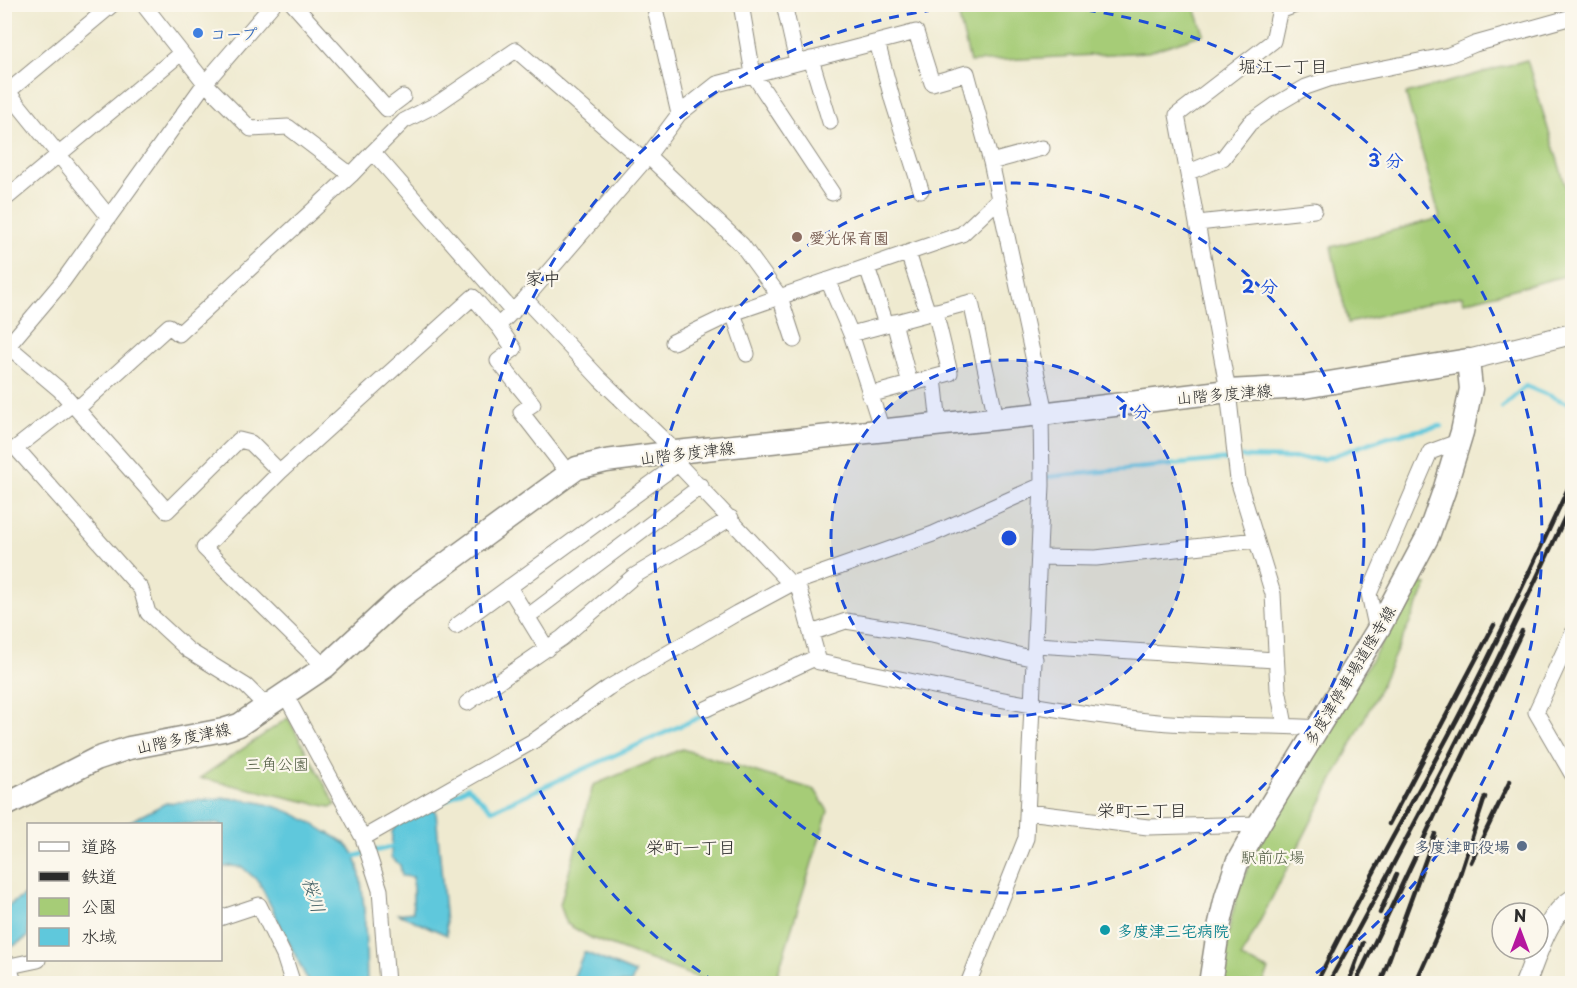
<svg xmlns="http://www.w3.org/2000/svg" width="1577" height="988" viewBox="0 0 1577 988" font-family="'Playpen Sans','Klee One',sans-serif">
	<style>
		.green { fill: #a6cc77; stroke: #687c51; stroke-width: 1.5 }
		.water { fill: #5fc8dc; stroke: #457a84; stroke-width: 1.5 }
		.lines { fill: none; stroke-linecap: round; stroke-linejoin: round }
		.stream { stroke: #5fc8dc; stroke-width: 4.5 }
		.minor-casing { stroke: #8d8a7e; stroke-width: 17 }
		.tertiary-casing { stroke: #8d8a7e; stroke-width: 22 }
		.secondary-casing { stroke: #8d8a7e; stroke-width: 25 }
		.primary-casing { stroke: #8d8a7e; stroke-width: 26 }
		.minor { stroke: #fff; stroke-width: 15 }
		.tertiary { stroke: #fff; stroke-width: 20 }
		.secondary { stroke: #fff; stroke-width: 22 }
		.primary { stroke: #fff; stroke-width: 24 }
		.rail { stroke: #2b2b2b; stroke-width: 4.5 }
		.ring { fill: none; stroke: #1d4ed8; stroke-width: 3; stroke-dasharray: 10 8 }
		.shop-dot { fill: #3f7fe0; stroke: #fbf7ec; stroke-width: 2 }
		.education-dot { fill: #8d6e63; stroke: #fbf7ec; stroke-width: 2 }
		.service-dot { fill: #5c6f8a; stroke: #fbf7ec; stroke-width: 2 }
		.culture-dot { fill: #0f9aa8; stroke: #fbf7ec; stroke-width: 2 }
		.labels { text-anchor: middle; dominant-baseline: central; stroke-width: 4.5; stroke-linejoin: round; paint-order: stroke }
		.shop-label { font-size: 16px; font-weight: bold; fill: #366cbe; stroke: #fbf7ec; text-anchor: start }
		.education-label { font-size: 16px; font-weight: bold; fill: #785e54; stroke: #fbf7ec; text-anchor: start }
		.street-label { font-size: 16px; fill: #2b2b2b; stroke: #fbf7ec }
		.park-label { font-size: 16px; fill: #505b42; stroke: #fbf7ec }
		.service-label { font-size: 16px; font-weight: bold; fill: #4e5e75; stroke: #fbf7ec; text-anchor: end }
		.culture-label { font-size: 16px; font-weight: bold; fill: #0d838f; stroke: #fbf7ec; text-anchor: start }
		.neighbourhood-label { font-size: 18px; fill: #2b2b2b; stroke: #fbf7ec }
		.water-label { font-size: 18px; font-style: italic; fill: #3b5a60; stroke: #fbf7ec }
		.centre { fill: #1d4ed8; stroke: #fbf7ec; stroke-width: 3 }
		.ring-label { font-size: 18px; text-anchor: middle; font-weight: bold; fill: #1d4ed8; stroke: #fbf7ec; stroke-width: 4.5; stroke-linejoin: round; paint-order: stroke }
	</style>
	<rect width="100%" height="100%" fill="#fbf7ec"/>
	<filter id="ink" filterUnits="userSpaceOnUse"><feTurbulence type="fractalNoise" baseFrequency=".0167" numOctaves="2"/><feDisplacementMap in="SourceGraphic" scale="12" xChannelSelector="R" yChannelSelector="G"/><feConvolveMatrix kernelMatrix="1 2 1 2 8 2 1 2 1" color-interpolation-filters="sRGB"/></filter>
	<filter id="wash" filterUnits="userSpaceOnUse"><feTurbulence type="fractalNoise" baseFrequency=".008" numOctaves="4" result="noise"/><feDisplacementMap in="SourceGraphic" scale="24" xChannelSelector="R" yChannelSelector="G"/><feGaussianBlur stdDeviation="1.35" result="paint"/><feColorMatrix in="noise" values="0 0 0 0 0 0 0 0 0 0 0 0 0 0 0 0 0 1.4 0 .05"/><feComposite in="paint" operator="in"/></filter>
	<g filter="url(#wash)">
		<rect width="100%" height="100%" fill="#efead0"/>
		<path class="green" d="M956,5h238l10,29 -56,18 -178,10z
			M1527,60l45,147v67l-108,28 -2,-6 -114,27 -17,-76 109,-29 -34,-124z
			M1419,582l8,3 -52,113 -134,260 28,12 -6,13 -42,1 10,-66 8,-29 19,-44z
			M288,718l48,87 -6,2 -130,-29z
			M682,749l133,41 13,21 -53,172h-63l-121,-45 -24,-14 -7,-19 33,-120z"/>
		<path class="water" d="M227,798c40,3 66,12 99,34 8,4 21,11 26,19 14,19 14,105 15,132h-58l-50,-101 -17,-15 -13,-1 -8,2 -1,-44h-95l41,-21z
			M431,804l5,8 11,123 -49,-21 15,-2v-35l-11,-1 -2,-11 -9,-7 1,-26 5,-8z
			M28,893v44l-23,14v-43z
			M584,952l51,21 -4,10h-48l-10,-4z"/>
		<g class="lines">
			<path class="stream" d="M1502,407l24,-21 46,19
				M1242,457l82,2 65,-23 52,-10
				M1047,477l184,-18
				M799,674l14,-7
				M429,810l39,-23 24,23 217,-97
				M348,858l47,-12"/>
		</g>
	</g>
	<g filter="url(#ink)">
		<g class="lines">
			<defs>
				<path id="minor" d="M143,4l62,79 46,46 37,-2 63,48 22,-23 140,160
					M273,4l-68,79 -142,198 -55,65 52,44 107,121 72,-71 12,3 29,29
					M293,4l94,105 16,-12
					M654,4l25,110
					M741,4l12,70 79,119
					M784,4l13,58
					M1281,4l-8,37 -96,74 51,276 10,89 35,114 5,95 7,36
					M1280,11l18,-7
					M877,42l16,60 28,88
					M811,59l19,63
					M4,87l105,130
					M4,95l109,-91
					M373,152l31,-31 33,-17 79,-54 128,111
					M648,156l94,89 38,52 14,43
					M991,162l51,-14
					M1189,172l34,-14 27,-35 27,-19 29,-17 23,-8 120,-24 26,-11 97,-27
					M4,200l177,-147
					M1198,223l116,-13
					M908,253l20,60
					M867,267l19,57
					M828,280l23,54 31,96
					M525,299l75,80 76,73 2,12 113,120 142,-50 109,-49
					M733,313l14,41
					M894,322l16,62
					M498,326l16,23 -16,12 35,43 -12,8 48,62
					M851,334l120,-32 25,116
					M673,342l60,-29 229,-79 37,-35
					M934,378l5,46
					M869,395l81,-22 -15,-62
					M72,404l-56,44 125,141 7,24 40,37 58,36 20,20
					M77,409l92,-83 10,8 172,-159
					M1039,557l57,1 160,-18
					M797,582l22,80c112,23 225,50 339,60 53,5 107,2 159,6
					M509,587l38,62
					M527,617l174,-131
					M456,626l222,-162
					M1377,631l-8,-37 61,-142 30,-11
					M811,633l35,-12 86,14 103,24
					M1572,634l-36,78 36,62
					M1036,645l239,15
					M325,667l-121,-119 76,-76 193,-175 25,29 27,-27 119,-138 35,-47 38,-30 199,-52 16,51 35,-10 24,89 52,241 -2,11 1,71 -16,353 -58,146
					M285,694l78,144 17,52 7,94
					M467,703l95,-65 72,-62 97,-58
					M706,709l111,-52
					M1028,812l120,15 111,-3
					M363,838l172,-98 73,-52 129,-75 54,-29
					M220,918l39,-13 25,51 9,28
					M5,967l33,-7"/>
				<path id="tertiary" d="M1468,360l104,-26
					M1525,984c12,-28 21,-68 47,-84"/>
				<path id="secondary" d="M4,806l92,-47 33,-11 94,-18 16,-5 86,-58 77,-71 175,-128 29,-7 70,-9 365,-38 187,-23 76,-4 164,-27 3,29 -9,43 -18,59 -16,45 -48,90 -121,198 -22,39 -11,34 -8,35 -8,52"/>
				<path id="primary" d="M4,966l6,18"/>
			</defs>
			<use href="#minor" class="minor-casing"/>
			<use href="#tertiary" class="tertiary-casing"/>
			<use href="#secondary" class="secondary-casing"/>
			<use href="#primary" class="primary-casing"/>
			<use href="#minor" class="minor"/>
			<use href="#tertiary" class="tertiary"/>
			<use href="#secondary" class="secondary"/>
			<use href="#primary" class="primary"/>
			<path class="rail" d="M1389,824l105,-199
				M1471,862l39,-81
				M1380,913l16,-38
				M1351,976l12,-33
				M1316,984c40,-83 85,-161 129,-242 46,-85 86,-174 127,-262
				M1328,984c88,-158 169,-318 244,-482
				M1355,984l167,-353
				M1380,984l55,-150
				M1415,984l33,-73 37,-114"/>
		</g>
	</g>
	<circle cx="1009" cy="538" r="178" fill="#1d4ed8" fill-opacity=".12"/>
	<g class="ring">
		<circle cx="1009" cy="538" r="178"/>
		<circle cx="1009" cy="538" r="355"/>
		<path d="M715 982A533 533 0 1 1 1303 982"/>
	</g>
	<circle class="shop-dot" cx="198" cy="33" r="6"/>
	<circle class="education-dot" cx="797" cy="237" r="6"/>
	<circle class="service-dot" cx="1522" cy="846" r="6"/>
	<circle class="culture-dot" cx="1105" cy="930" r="6"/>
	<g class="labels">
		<g class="shop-label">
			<text x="210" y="33">コープ</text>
		</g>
		<g class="education-label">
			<text x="809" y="237">愛光保育園</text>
		</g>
		<g class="street-label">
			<text transform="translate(1224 393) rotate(-5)">山階多度津線</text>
			<text transform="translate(687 452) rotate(-7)">山階多度津線</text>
			<text transform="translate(1349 675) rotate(-59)">多度津停車場道隆寺線</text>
			<text transform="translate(183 737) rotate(-12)">山階多度津線</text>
		</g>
		<g class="park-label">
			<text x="277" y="763">三角公園</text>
			<text x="1273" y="856">駅前広場</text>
		</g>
		<g class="service-label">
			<text x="1510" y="846">多度津町役場</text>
		</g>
		<g class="culture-label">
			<text x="1117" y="930">多度津三宅病院</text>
		</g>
		<g class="neighbourhood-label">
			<text x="1283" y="65">堀江一丁目</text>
			<text x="543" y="277">家中</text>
			<text x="1142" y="809">栄町二丁目</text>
			<text x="691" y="846">栄町一丁目</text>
		</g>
		<g class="water-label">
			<text transform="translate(315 895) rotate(73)">桜川</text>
		</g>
	</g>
	<circle cx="1009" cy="538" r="9" class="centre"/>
	<g class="ring-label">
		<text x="1386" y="167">3 分</text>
		<text x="1260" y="293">2 分</text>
		<text x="1135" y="418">1 分</text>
	</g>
	<rect width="1577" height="988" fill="none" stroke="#fbf7ec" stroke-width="24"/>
	<rect x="27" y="823" width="195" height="138" fill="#fbf7ec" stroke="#a8a59f" stroke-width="1.5"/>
	<rect x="39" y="842" width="30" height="9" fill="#ffffff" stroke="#a8a59f" stroke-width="1.5"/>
	<text x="81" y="853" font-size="18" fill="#2b2b2b">道路</text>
	<rect x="39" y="872" width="30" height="9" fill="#2b2b2b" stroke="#a8a59f" stroke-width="1.5"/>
	<text x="81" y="883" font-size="18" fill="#2b2b2b">鉄道</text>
	<rect x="39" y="898" width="30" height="18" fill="#a6cc77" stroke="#a8a59f" stroke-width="1.5"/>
	<text x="81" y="913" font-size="18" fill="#2b2b2b">公園</text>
	<rect x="39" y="928" width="30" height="18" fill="#5fc8dc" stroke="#a8a59f" stroke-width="1.5"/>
	<text x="81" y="943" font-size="18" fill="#2b2b2b">水域</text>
	<g transform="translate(1520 931)"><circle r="28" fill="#fbf7ec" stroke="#a8a59f" stroke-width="1.5"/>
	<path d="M0-4.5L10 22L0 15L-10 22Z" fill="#b5179e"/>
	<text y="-9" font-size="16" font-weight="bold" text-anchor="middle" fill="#2b2b2b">N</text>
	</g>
</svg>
